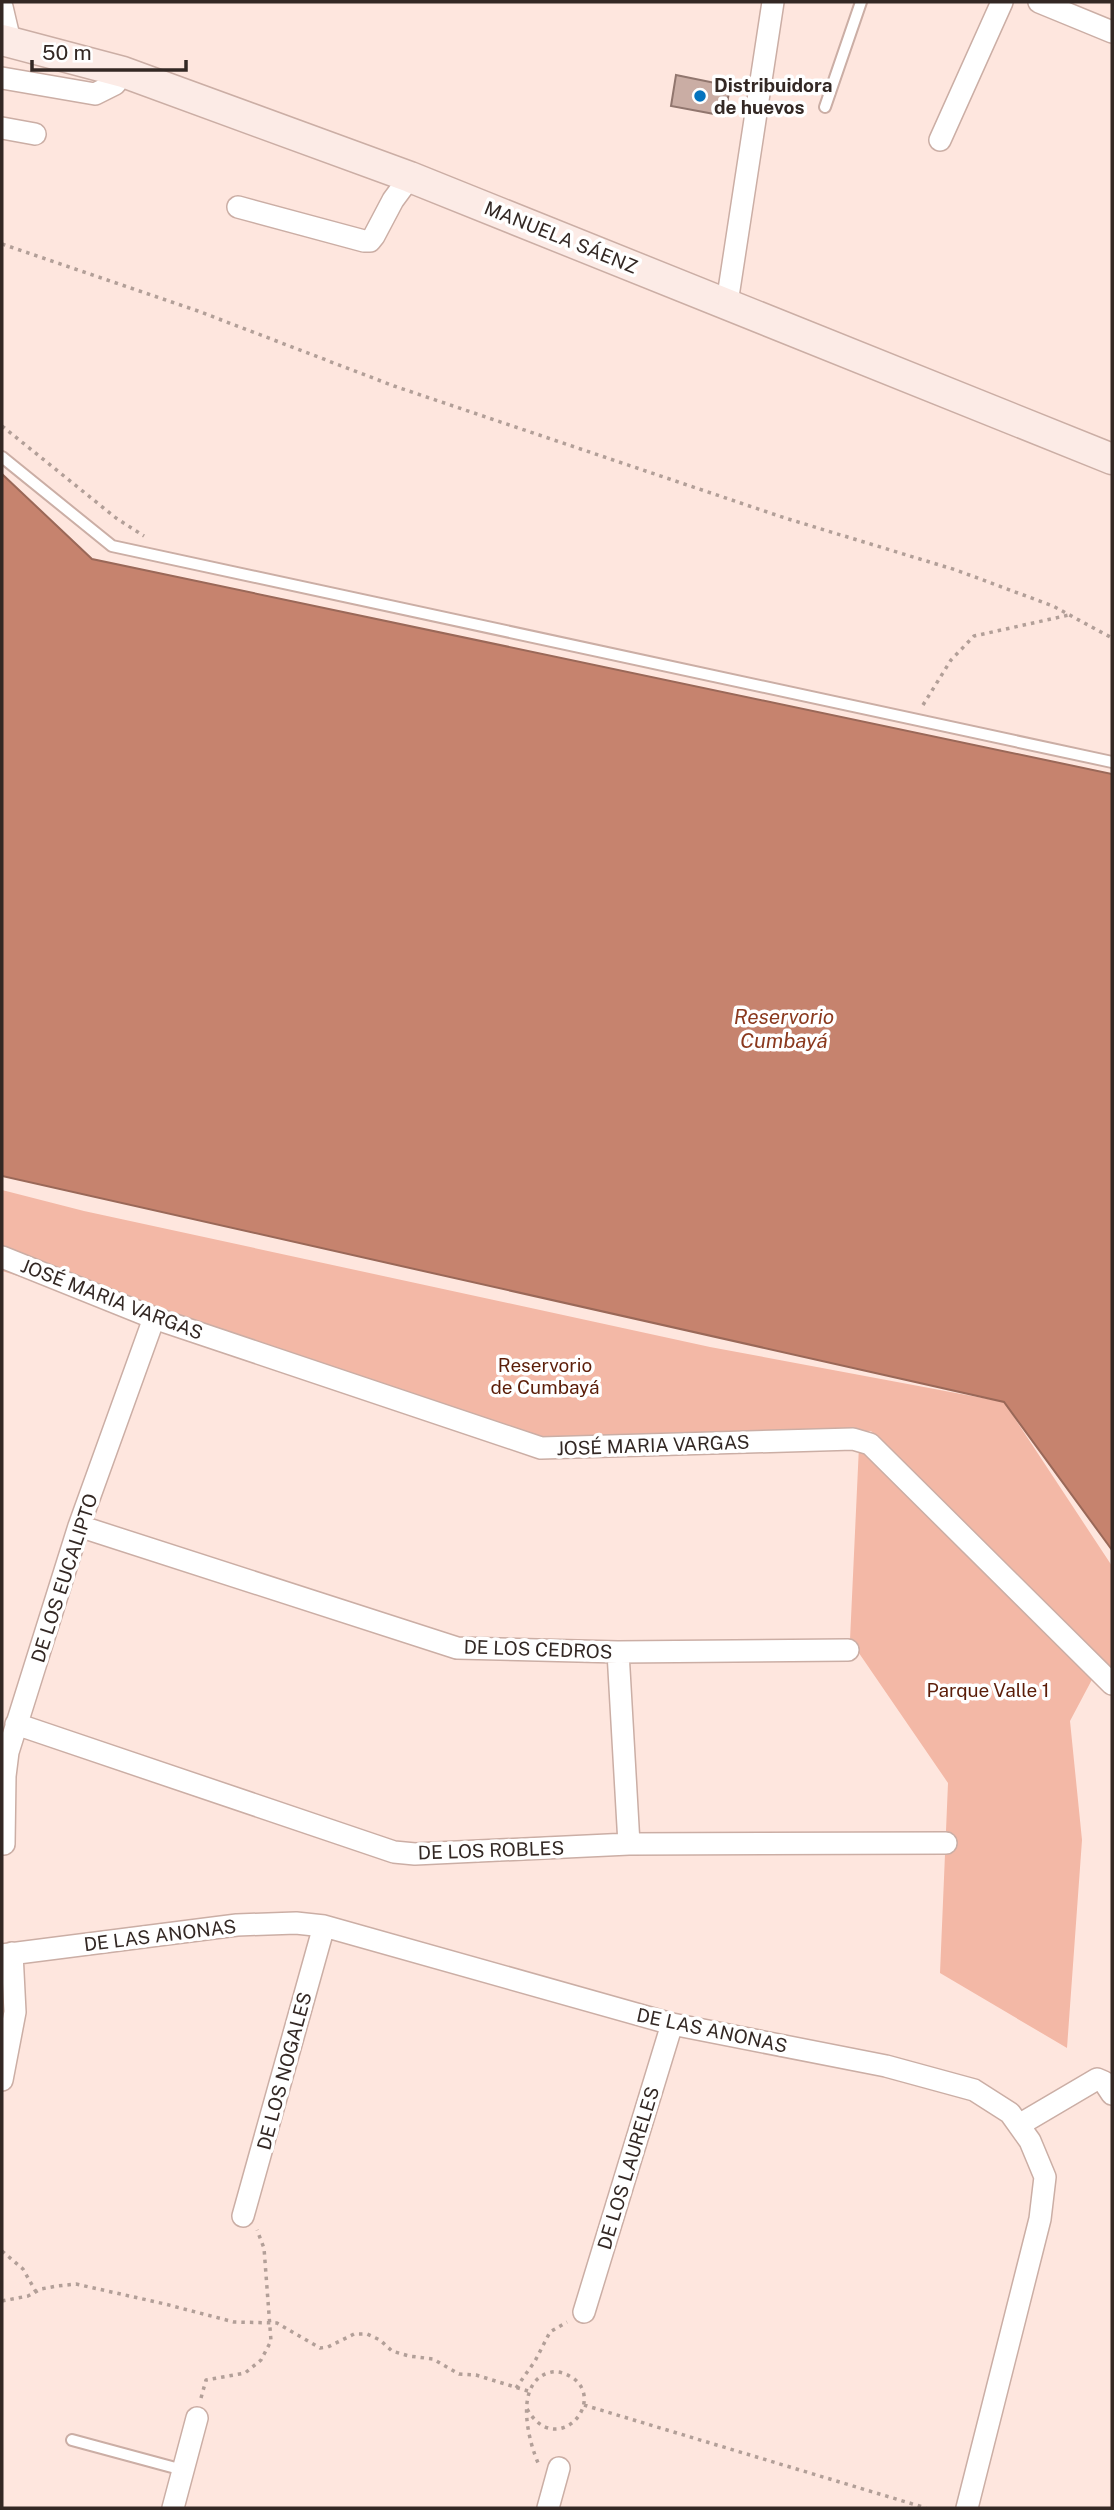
<svg xmlns="http://www.w3.org/2000/svg" width="1114" height="2510" viewBox="0 0 1114 2510" font-family="'Public Sans',sans-serif">
	<style>
		.green { fill: #f3b8a6 }
		.water { fill: #c6836e; stroke: #9a6858; stroke-width: 2 }
		.building { fill: #caada4; stroke: #91766e; stroke-width: 2 }
		.lines { fill: none; stroke-linecap: round; stroke-linejoin: round }
		.lane-casing { stroke: #cbaea5; stroke-width: 14 }
		.street-casing { stroke: #cbaea5; stroke-width: 24 }
		.secondary-casing { stroke: #cbaea5; stroke-width: 33 }
		.path { stroke: #b29f98; stroke-width: 3.5; stroke-dasharray: 3.5 5; stroke-linecap: butt }
		.lane { stroke: #fff; stroke-width: 10 }
		.street { stroke: #fff; stroke-width: 21 }
		.secondary { stroke: #fcebe6; stroke-width: 30 }
		.poi-dot { fill: #0573be; stroke: #fff; stroke-width: 2.5 }
		.labels { text-anchor: middle; dominant-baseline: central; stroke-width: 7; stroke-linejoin: round; paint-order: stroke }
		.poi-label { font-size: 19px; font-weight: bold; fill: #332824; stroke: #fff; text-anchor: start }
		.street-label { font-size: 19px; fill: #332824; stroke: #fff }
		.park-label { font-size: 19px; fill: #5b1d08; stroke: #fff }
		.water-label { font-size: 21px; font-style: italic; fill: #8b391e; stroke: #fff }
	</style>
	<rect width="100%" height="100%" fill="#fee6de"/>
	<path class="green" d="M2,1190l82,21 626,136 294,55 108,164v106l-241,-241 -331,10 -538,-170z
		M859,1446l237,226 -26,49 12,119 -15,208 -127,-75 8,-190 -98,-143z"/>
	<path class="water" d="M2,474l90,85 1020,215v776l-108,-148 -1002,-226z"/>
	<path class="building" d="M676,75l54,11 -5,30 -54,-10z"/>
	<g class="lines">
		<defs>
			<path id="lane" d="M825,107l36,-105
				M2,457l110,89 1000,216
				M72,2440l111,30"/>
			<path id="street" d="M1039,2l73,30
				M2,7l8,34
				M2,78l93,16 20,-10 8,-12
				M2,128l33,6
				M940,140l62,-138
				M238,207l126,34h6l4,-5 19,-36 17,-23
				M727,303l46,-301
				M2,1257l152,61 387,130 312,-9 17,5 242,240
				M79,1526l378,122 161,4 230,-2
				M618,1652l11,192
				M16,1724l378,128 21,2 214,-10 317,-1
				M4,1844l1,-68 3,-24 71,-226 75,-208
				M2,1955l235,-30 59,-2 28,3 348,98 214,42 88,24 36,23 20,28 15,36 -5,42 -73,289
				M2,2080l13,-68 -3,-59
				M1019,2125l78,-46 7,3 8,12
				M243,2216l81,-290
				M584,2312l88,-288
				M173,2508l24,-90
				M548,2508l11,-40"/>
			<path id="secondary" d="M2,40l121,32 287,105 702,282"/>
		</defs>
		<use href="#lane" class="lane-casing"/>
		<use href="#street" class="street-casing"/>
		<use href="#secondary" class="secondary-casing"/>
		<path class="path" d="M2,244l196,67 196,75 391,132 171,52 97,36 59,32
			M2,426l114,92 28,18
			M923,705l28,-45 23,-24 95,-21
			M2,2251l21,18 13,23
			M2,2301l26,-5 13,-7 16,-3 19,-2 89,20 69,18 43,1 43,25 8,-1 26,-13h13l13,6 12,11 17,5 24,3 26,15 17,1 52,16
			M516,2388l19,-27 15,-29 17,-10
			M201,2398l5,-18 39,-7 16,-13 10,-19 -7,-93 -7,-18
			M584,2405l342,103
			M527,2409c29,50 80,-6 46,-31 -8,-5 -16,-8 -25,-5 -34,11 -20,68 -9,92"/>
		<use href="#lane" class="lane"/>
		<use href="#street" class="street"/>
		<use href="#secondary" class="secondary"/>
	</g>
	<circle class="poi-dot" cx="700" cy="96" r="7"/>
	<g class="labels">
		<g class="poi-label">
			<text x="714" y="85">Distribuidora<tspan x="714" dy="22">de huevos</tspan></text>
		</g>
		<g class="street-label">
			<text transform="translate(561 237) rotate(22)">MANUELA SÁENZ</text>
			<text transform="translate(112 1299) rotate(21)">JOSÉ MARIA VARGAS</text>
			<text transform="translate(653 1445) rotate(-2)">JOSÉ MARIA VARGAS</text>
			<text transform="translate(64 1578) rotate(-72)">DE LOS EUCALIPTO</text>
			<text transform="translate(538 1649) rotate(2)">DE LOS CEDROS</text>
			<text transform="translate(491 1850) rotate(-2)">DE LOS ROBLES</text>
			<text transform="translate(160 1935) rotate(-7)">DE LAS ANONAS</text>
			<text transform="translate(712 2030) rotate(12)">DE LAS ANONAS</text>
			<text transform="translate(284 2071) rotate(-75)">DE LOS NOGALES</text>
			<text transform="translate(628 2168) rotate(-73)">DE LOS LAURELES</text>
		</g>
		<g class="park-label">
			<text x="545" y="1365">Reservorio<tspan x="545" dy="22">de Cumbayá</tspan></text>
			<text x="988" y="1690">Parque Valle 1</text>
		</g>
		<g class="water-label">
			<text x="784" y="1016">Reservorio<tspan x="784" dy="24">Cumbayá</tspan></text>
		</g>
	</g>
	<rect width="1114" height="2510" fill="none" stroke="#332824" stroke-width="7"/>
	<path d="M32 60v10h154v-10" fill="none" stroke="#332824" stroke-width="3.5"/>
	<text x="42" y="60" font-size="21" fill="#332824" stroke="#ffffff" stroke-width="5" paint-order="stroke">50 m</text>
</svg>
